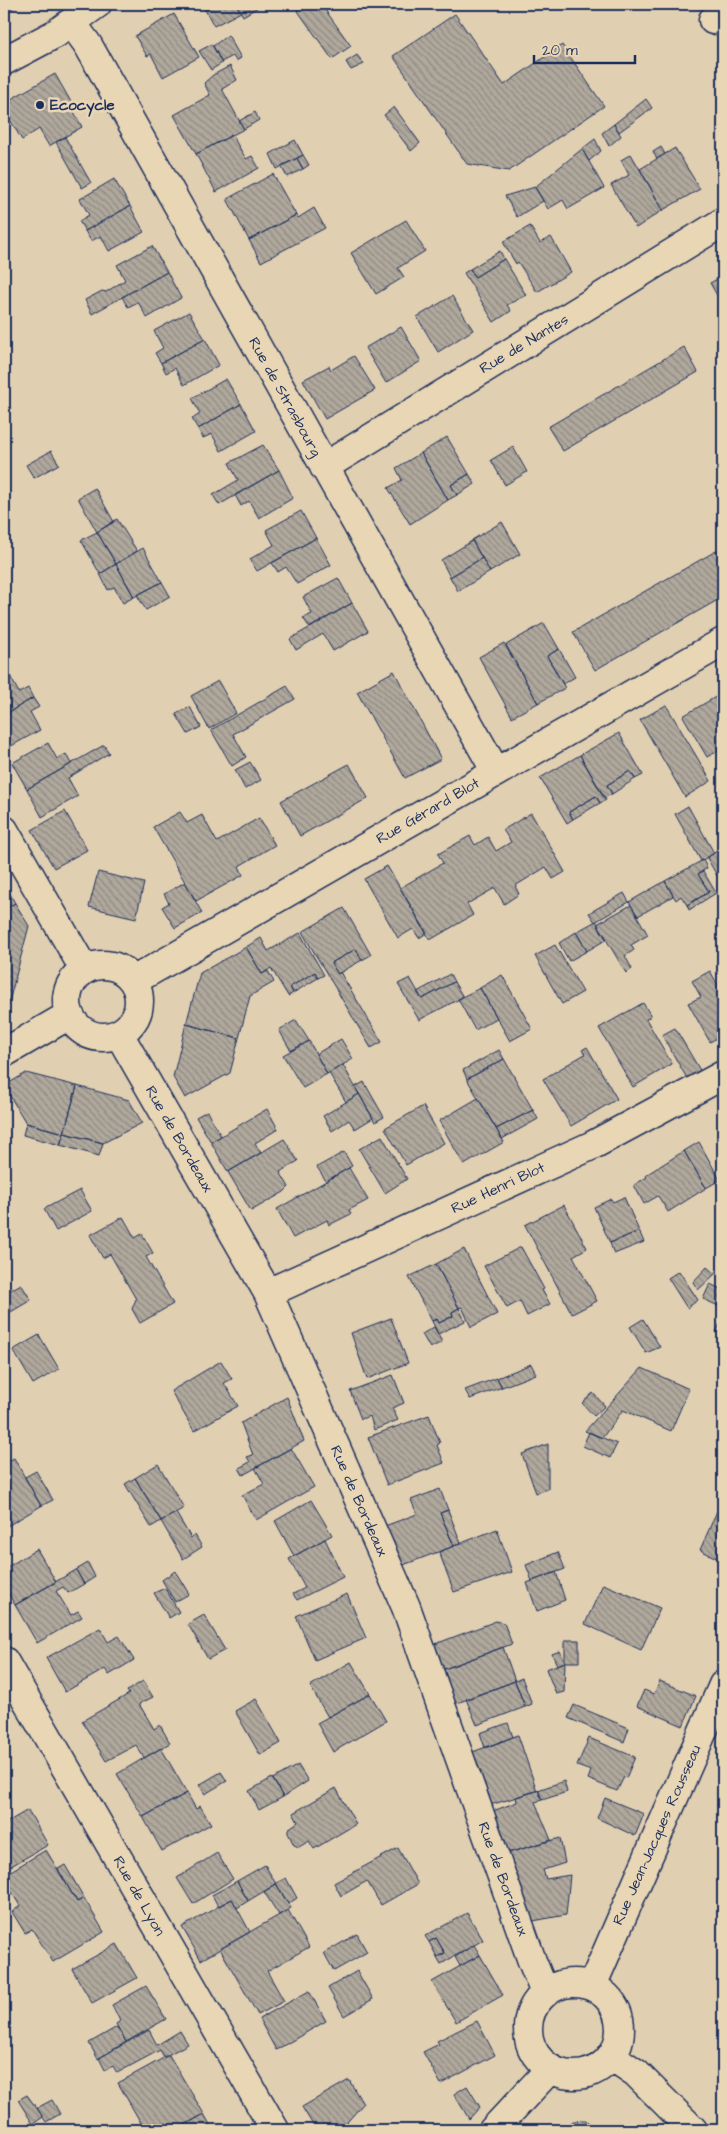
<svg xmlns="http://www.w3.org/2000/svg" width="727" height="2134" viewBox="0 0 727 2134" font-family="'Architects Daughter',sans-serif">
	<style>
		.building { fill: url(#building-back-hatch); stroke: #1b2f5e }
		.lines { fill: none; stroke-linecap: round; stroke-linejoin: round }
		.minor-casing { stroke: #1b2f5e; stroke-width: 31 }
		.minor { stroke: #e9d6b4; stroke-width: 28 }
		.poi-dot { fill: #1b2f5e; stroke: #e9d6b4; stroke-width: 2 }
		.labels { text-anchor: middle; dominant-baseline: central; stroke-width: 5; stroke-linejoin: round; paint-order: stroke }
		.poi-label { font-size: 15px; font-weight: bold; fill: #1b2f5e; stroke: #e9d6b4; text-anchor: start }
		.street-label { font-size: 15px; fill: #1b2f5e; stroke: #e9d6b4 }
	</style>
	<defs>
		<pattern id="building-back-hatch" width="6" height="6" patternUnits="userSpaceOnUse" patternTransform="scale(1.25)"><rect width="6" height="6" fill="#b0a89c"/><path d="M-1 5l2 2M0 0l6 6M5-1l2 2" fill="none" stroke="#8e8982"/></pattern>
	</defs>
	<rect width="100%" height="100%" fill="#e1cfb1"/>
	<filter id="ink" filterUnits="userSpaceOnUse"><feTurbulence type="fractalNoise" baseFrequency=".02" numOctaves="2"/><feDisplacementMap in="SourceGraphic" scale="10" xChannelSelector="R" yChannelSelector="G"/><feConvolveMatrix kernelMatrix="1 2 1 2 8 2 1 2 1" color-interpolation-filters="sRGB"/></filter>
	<g filter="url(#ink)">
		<path class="building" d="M4,4h17l-17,8z
			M202,4h34l5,8 -27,14z
			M236,4h27l-20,12z
			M293,4h28l30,42 -19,13z
			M174,14l25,43 -36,20 -12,-23 -4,2 -12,-20z
			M455,14l49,71 58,-40 42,61 -95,65 -42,-7 -74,-108z
			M228,35l13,23 -5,3 -3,-5 -12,6 -8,-16z
			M212,44l10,19 -11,7 -12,-19z
			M357,55l7,9 -13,6 -5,-8z
			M230,66l7,14 -15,9 22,40 -48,25 -22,-39 36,-20 -6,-12 9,-8z
			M55,74l20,35 -2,1 9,17 -33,19 -10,-17 -17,11 -18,-30v-7z
			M646,99l6,9 -33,24 -5,-8z
			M394,107l26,36 -9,8 -27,-36z
			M255,112l4,8 -15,9 -5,-8z
			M614,124l7,12 -12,10 -7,-13z
			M232,135l14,24 6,-3 7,12 -43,24 -20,-38z
			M65,137l26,46 -9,5 -26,-46z
			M595,139l6,12 -12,10 -7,-12z
			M295,140l8,15 -26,14 -7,-15z
			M661,147l4,7 -8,5 -4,-7z
			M675,148l25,41 -37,21 -23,-41z
			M582,149l22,39 -36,21 -5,-9 -15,9 -13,-22z
			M631,154l32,56 -27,18 -25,-43 18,-10 -8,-15z
			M303,155l6,10 -6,4 -6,-11z
			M297,158l6,11 -16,8 -6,-11z
			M273,174l23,41 -47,25 -22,-41z
			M114,179l16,27 -45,25 -6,-10 10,-6 -9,-16z
			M535,187l8,14 -26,16 -12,-21z
			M130,206l14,26 -35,19 -8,-15 -10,5 -6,-10z
			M314,208l11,20 -64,34 -12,-22 47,-25 2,3z
			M406,220l19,31 -27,17 6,9 -28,17 -25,-41z
			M530,226l10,17 11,-6 20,35 -34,20 -19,-30 -2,2 -13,-22z
			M152,246l15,26 -75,42 -7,-14 17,-9 4,1 19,-12 -8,-15z
			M500,251l4,8 -29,18 -5,-8z
			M504,259l22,36 -19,10 4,6 -17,11 -30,-49 6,-4 5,8z
			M167,272l14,26 -34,20 -9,-16 -10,5 -6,-10z
			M723,276v30l-13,-23z
			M452,296l21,34 -35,22 -21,-35z
			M189,312l16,27 -44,24 -6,-10 8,-5 -9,-17z
			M401,327l20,34 -35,22 -21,-35z
			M205,339l14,26 -35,20 -9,-17 -9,5 -5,-10z
			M684,347l14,25 -135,79 -15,-24z
			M354,356l21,34 -50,29 -22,-39 26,-14 2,4z
			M226,379l15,25 -43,25 -6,-10 8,-5 -8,-16z
			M241,404l15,27 -35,20 -9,-17 -9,4 -5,-9z
			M447,437l22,37 -18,11 6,10 -9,5 -27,-47z
			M263,445l16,25 -60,35 -6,-10 25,-15 -9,-17z
			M513,447l14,25 -22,13 -14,-25z
			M51,451l8,13 -25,14 -8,-13z
			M421,453l27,47 -38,24 -22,-36 14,-8 -6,-12z
			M279,470l14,28 -34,20 -10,-17 -8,5 -6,-11z
			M469,474l6,10 -18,11 -6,-10z
			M95,488l19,34 -17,10 -19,-34z
			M301,511l15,27 -59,33 -7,-12 24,-14 -8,-15z
			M117,519l20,32 -21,13 -19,-32z
			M502,522l18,32 -30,18 -18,-32z
			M97,532l19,32 -16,10 -19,-34z
			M316,538l15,27 -34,19 -11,-17 -8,5 -6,-9z
			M472,541l10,17 -32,19 -9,-17z
			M723,547v50l-128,73 -22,-38z
			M143,548l19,34 -28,15 -18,-33z
			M482,558l8,14 -32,19 -8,-14z
			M116,564l18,33 -11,6 -9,-16 -6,3 -8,-16z
			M338,578l14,25 -42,25 -7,-10 9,-4 -9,-17z
			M162,582l8,14 -24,14 -9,-15z
			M352,603l16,28 -35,20 -10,-17 -27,16 -6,-11z
			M544,623l15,26 -12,7 18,32 -27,15 -32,-58z
			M504,643l34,60 -26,14 -33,-60z
			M559,649l16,28 -12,7 -16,-28z
			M394,671l47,88 -36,19 -48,-86z
			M10,676l9,17 9,-5 5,10 -29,17v-35z
			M218,681l18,32 -27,16 -18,-33z
			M287,686l8,13 -62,35 13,23 -14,9 -21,-36z
			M719,695l4,8v45l-16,9 -24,-41z
			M33,698l6,9 -9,5 10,18 -36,20v-35z
			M666,705l45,76 -26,16 -45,-77z
			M190,707l11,20 -13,7 -12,-20z
			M619,733l24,42 -8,4 -5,-8 -23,14 5,9 -8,4 -24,-43z
			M48,743l9,16 9,-5 5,10 -44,25 -15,-26z
			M104,745l5,8 -41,25 10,18 -36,21 -15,-28z
			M580,755l26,45 -6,3 -4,-7 -27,16 4,7 -6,4 -27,-45z
			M250,762l11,18 -16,9 -10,-19z
			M349,764l19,34 -68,38 -19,-35z
			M630,771l5,8 -23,15 -5,-9z
			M596,796l4,7 -27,16 -4,-7z
			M688,806l26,47 -13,8 -26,-47z
			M65,811l22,39 -33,18 -22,-38z
			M180,812l7,11 15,-8 15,27 42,-24 16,27 -36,21 4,9 -47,26 -43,-74z
			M531,813l34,59 -12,7 -7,-12 -31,19 4,8 -15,10 -9,-16 -28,16 6,11 -43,25 -30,-52 43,-25 -5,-9 32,-18 5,9 13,-8 8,14 15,-9 -8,-12z
			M717,851l6,10v25l-16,-28z
			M703,860l4,8 -9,6 11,18 -22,13 -6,-9 -5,4 -11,-19z
			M387,866l40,67 -8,5 -6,-9 -15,9 -34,-59z
			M703,871l13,22 -27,17 -2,-5 22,-13 -11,-18z
			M98,872l46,11 -8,35 -47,-11z
			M665,881l8,15 -35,20 -9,-14z
			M185,882l17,31 -27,15 -13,-21 7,-4 -5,-9z
			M4,883l11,20 -11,7z
			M624,893l5,9 -34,20 -6,-9z
			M15,903l14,23 -25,95v-111z
			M631,905l17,30 -17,10 3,5 -9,6 7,13 -6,4 -29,-49z
			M344,908l27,47 -9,5 -6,-11 -25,14 7,11 2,-2 42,70 -11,6 -69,-116z
			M596,921l11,18 -20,12 -11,-19z
			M576,932l11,19 -18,10 -10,-18z
			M300,933l24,42 -6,3 -3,-6 -25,15 3,6 -5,3 -17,-28 -9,6 -16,-27 15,-9 7,13z
			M555,945l28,47 -21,12 -27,-48z
			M246,947l16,27 6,-3 6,11 -24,14 -11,42 -53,-14 14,-51z
			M356,949l6,11 -24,14 -7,-11z
			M710,971l13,23v40l-13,8 -22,-39 13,-6 -9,-16z
			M315,972l3,6 -25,15 -3,-6z
			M450,974l4,8 -32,17 -5,-7z
			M502,975l30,54 -22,12 -30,-53z
			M410,978l12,21 32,-17 9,15 -44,23 -21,-36z
			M480,988l17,30 -22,12 -17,-31z
			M643,1003l8,13 -5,3 26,45 -39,23 -34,-59z
			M296,1020l13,21 -18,10 -12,-21z
			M186,1024l53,14 -9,35 -45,25 -12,-21z
			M675,1028l26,44 -13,8 -26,-45z
			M341,1039l12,20 -26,15 -11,-20z
			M309,1041l18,33 -24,14 -20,-33z
			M587,1047l30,52 -46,27 -28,-47 42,-25 -3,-4z
			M499,1050l5,9 -37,20 -4,-9z
			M504,1059l29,51 -37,19 -29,-50z
			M343,1065l16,29 -13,8 -17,-29z
			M26,1073l51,13 -13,47 -38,-10 -22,-37z
			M364,1082l20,35 -9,5 -20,-35z
			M77,1086l52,14 13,23 -39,20 -39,-10z
			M359,1094l14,24 -18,11 -6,-9 -17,11 -9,-15z
			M478,1098l26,44 -40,23 -25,-44z
			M423,1106l21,37 -38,22 -21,-37z
			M267,1109l11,20 -23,14 6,10 -33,19 -17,-30z
			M533,1110l5,9 -36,20 -6,-10z
			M207,1111l14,25 -10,6 -15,-25z
			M26,1123l38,10 -4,12 -37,-10z
			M64,1133l39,10 -4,13 -39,-11z
			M382,1136l25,43 -22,14 -26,-44z
			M284,1139l14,22 -18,11 9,15 -5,5 -33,19 -23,-39z
			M699,1142l21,38 -14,8 -22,-37z
			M684,1151l22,37 -38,24 -10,-16 -14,8 -10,-19 13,-8 -1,-2z
			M344,1152l8,14 -26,15 -9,-14z
			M349,1168l19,32 -19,10 2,4 -22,11 -2,-5 -34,18 -16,-29z
			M80,1190l12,21 -36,20 -12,-22z
			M624,1197l15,34 -29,12 -16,-36 17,-8 2,3z
			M564,1205l23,43 -14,8 24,45 -25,13 -47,-89z
			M123,1217l12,21 7,-4 11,19 -7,4 27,47 -33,19 -8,-14 4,-10 -26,-45 -7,4 -13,-23z
			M639,1231l5,11 -30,12 -4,-11z
			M521,1247l23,42 -2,1 8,14 -23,12 -7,-15 -13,7 -23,-42z
			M464,1249l33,65 -26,13 -9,-20 -3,1 -23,-44z
			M436,1264l23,44 -7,4 1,4 -14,7 -2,-4 -5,2 -23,-44z
			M707,1267l8,7 -17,16 -5,-8z
			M679,1271l19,29 -11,8 -19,-30z
			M21,1284l10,16 -27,16v-22z
			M710,1284l13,6v18l-20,-9z
			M459,1308l6,13 -27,13 -6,-13 5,-2 2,4 14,-7 -1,-4z
			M723,1317v18l-7,-3z
			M391,1318l17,45 -41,16 -16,-46z
			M643,1319l17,28 -14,6 -16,-26z
			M434,1327l8,15 -12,6 -8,-14z
			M39,1335l20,34 -26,15 -20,-34z
			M221,1361l11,18 -8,4 14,23 -44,25 -23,-40z
			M531,1364l5,10 -34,13 -5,-9z
			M642,1368l47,21 -18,42 -48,-21 -21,28 -17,-7z
			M393,1375l11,28 -12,5 6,12 -24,10 -4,-14 -9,3 -11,-28z
			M497,1378l5,9 -32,12 -5,-9z
			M593,1393l12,13 -11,10 -12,-13z
			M287,1397l17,44 -61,34 -4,-7 11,-6 -3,-5 6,-2 -12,-32z
			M429,1415l11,28 -3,2 7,18 -57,22 -19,-48z
			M589,1432l28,12 -7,14 -27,-12z
			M548,1444v45l-12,4 -14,-39z
			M291,1448l23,39 -58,33 -14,-25 22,-11 -9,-16z
			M14,1458l27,48 -37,22v-65z
			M158,1464l26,44 -23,13 -26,-43z
			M36,1471l17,29 -12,6 -16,-29z
			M135,1478l26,43 -10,6 -26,-43z
			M440,1489l8,21 -8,3 14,33 -56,21 -16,-40 35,-13 -6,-14z
			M311,1500l21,35 -38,21 -19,-35z
			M448,1510l13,33 -7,3 -14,-33z
			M717,1511l6,3v47l-23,-11z
			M176,1513l15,25 4,-3 7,12 -19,12 -22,-38z
			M497,1529l15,43 -58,20 -15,-40z
			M325,1539l18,38 -46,23 -4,-6 12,-6 -16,-29z
			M37,1549l19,33 -41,23 -11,-20v-16z
			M558,1552l7,17 -33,12 -6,-16z
			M88,1563l7,14 -11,7 -8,-14z
			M76,1570l8,14 -16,9 -5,-6 -7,4 15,24 7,-4 4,6 -45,26 -22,-38z
			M175,1571l14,23 -14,8 -13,-22z
			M556,1572l9,28 -28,11 -10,-28z
			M603,1584l57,24 -19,42 -56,-26z
			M165,1588l14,24 -10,6 -15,-25z
			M347,1594l19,44 -51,22 -19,-44z
			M204,1615l21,35 -17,9 -20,-35z
			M496,1621l8,2 8,21 -73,27 -9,-25z
			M100,1628l8,14 11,-6 15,24 -25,15 -4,-6 -40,23 -19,-34z
			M565,1640h14v22h-14z
			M503,1647l12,34 -63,24 -13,-34z
			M560,1651l5,11 -8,3 -5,-11z
			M351,1662l19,32 -42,23 -18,-31z
			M565,1662l-1,30 -8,2 -10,-25z
			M522,1678l10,26 -7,3 -10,-26z
			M143,1681l10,16 -14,7 15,25 6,-4 10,18 -26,15 -8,-13 -30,16 -24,-40 47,-27 -2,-3z
			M515,1681l10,26 -48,18 -11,-26z
			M660,1681l36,15 -13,30 -46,-20 7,-16 10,4z
			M370,1694l16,27 -53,31 -16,-29z
			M256,1699l25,44 -21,12 -25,-44z
			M574,1705l55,23 -5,14 -56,-24z
			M508,1723l5,14 -28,11 -5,-15z
			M518,1735l19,56 -47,14 -20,-52z
			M589,1738l46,19 -9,21 -2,-1 -7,14 -29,-12 3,-8 -14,-5z
			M161,1748l26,45 -44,24 -26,-43z
			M298,1765l10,16 -25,16 -10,-18z
			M221,1772l6,9 -22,13 -6,-9z
			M272,1778l11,19 -24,13 -10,-19z
			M564,1781l3,11 -25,8 -4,-10z
			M336,1788l20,36 -42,25 -5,-8 -10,6 -5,-2 -6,-12v-4l10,-7 -5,-9z
			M538,1790l4,10 -7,2 16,38 -43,13 -15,-42 24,-9 -1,-5z
			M187,1793l9,16 4,-3 11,18 -49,27 -19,-34z
			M605,1798l39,16 -9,22 -38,-18z
			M28,1810l20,35 -44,25v-46z
			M560,1838l5,25 -22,7 3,9 24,-4 -4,40 -33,6 -25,-68z
			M398,1848l20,36 -37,21 -14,-24 -26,15 -7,-13z
			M46,1850l31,52 7,-4 20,34 -51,30 -21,-33 -7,4 -13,-21 8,-6 -16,-27v-4z
			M217,1853l16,26 -40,25 -16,-26z
			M65,1865l19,33 -7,4 -19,-33z
			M265,1865l11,19 -28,17 -11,-20z
			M286,1878l11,20 -9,6 -12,-21z
			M237,1881l11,20 -11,7 -5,-9 -14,7 -6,-11z
			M276,1884l15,24 -12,7 -15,-23z
			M232,1899l18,33 -49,28 -19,-33z
			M288,1910l21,37 -42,24 17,30 -26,14 -38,-66z
			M467,1913l16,27 -42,24 -4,-7 8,-4 -9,-15 -7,4 -4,-6z
			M357,1934l10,18 -33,19 -10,-18z
			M436,1938l9,15 -8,4 -8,-15z
			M117,1944l20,34 -45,25 -20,-34z
			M474,1945l6,10 -20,11 -5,-9z
			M480,1955l23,40 -47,27 -24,-40z
			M357,1971l16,28 -29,17 -16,-28z
			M146,1986l20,33 -40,23 -10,-18 4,-3 -8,-16z
			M309,1991l17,30 -50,29 -17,-31z
			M477,2021l18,34 -54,29 -18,-32 16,-8 -2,-3z
			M117,2027l9,15 -28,17 -9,-16z
			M149,2030l8,15 23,-14 8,13 -24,13 -4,-7 -43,23 -4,-7 -8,4 -6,-12z
			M169,2055l35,59 -28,16h-31l-27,-47z
			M349,2080l14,24 -23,26h-24l-14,-23z
			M467,2086l13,21 -11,12 -15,-25z
			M27,2095l16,22 -10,7 -15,-24z
			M52,2100l8,14 -14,8 -9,-14z
			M204,2114l9,16h-37z
			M586,2120l10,10h-32l9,-9z"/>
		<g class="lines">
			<defs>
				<path id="minor" d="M713,20l10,-7
					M72,23l16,22 408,727
					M4,61l51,-27 42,-30
					M324,467l399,-245
					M4,830l80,139
					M67 1001a36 36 0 1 1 72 0a36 36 0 1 1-72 0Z
					M133,981l590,-339
					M119,1034l149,259 138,314 126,354 13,32
					M4,1053l65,-38
					M268,1293l325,-148 130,-70
					M4,1661l271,469
					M528 2029a46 46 0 1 1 92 0a46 46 0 1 1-92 0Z
					M592,1986l131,-301
					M611,2056l25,17 57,57
					M493,2130l57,-61"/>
			</defs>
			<use href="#minor" class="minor-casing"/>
			<use href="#minor" class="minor"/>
		</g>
	</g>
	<circle class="poi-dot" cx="40" cy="105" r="5"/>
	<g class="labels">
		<g class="poi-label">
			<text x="50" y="105">Ecocycle</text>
		</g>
		<g class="street-label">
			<text transform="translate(524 344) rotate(-31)">Rue de Nantes</text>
			<text transform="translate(285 397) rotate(61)">Rue de Strasbourg</text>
			<text transform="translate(428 811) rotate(-30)">Rue Gérard Blot</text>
			<text transform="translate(179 1139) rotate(60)">Rue de Bordeaux</text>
			<text transform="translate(498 1188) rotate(-25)">Rue Henri Blot</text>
			<text transform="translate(359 1501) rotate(66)">Rue de Bordeaux</text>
			<text transform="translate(657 1835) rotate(-66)">Rue Jean-Jacques Rousseau</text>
			<text transform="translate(503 1879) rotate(70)">Rue de Bordeaux</text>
			<text transform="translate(139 1896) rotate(60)">Rue de Lyon</text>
		</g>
	</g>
	<rect width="727" height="2134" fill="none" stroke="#e9d6b4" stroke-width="20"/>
	<rect x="10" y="10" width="707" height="2114" fill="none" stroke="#1b2f5e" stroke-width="2" filter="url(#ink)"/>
	<path d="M534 55v8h101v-8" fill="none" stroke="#1b2f5e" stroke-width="2.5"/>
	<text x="542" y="55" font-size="15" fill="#1b2f5e" stroke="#e9d6b4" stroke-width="4" paint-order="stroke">20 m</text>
</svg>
